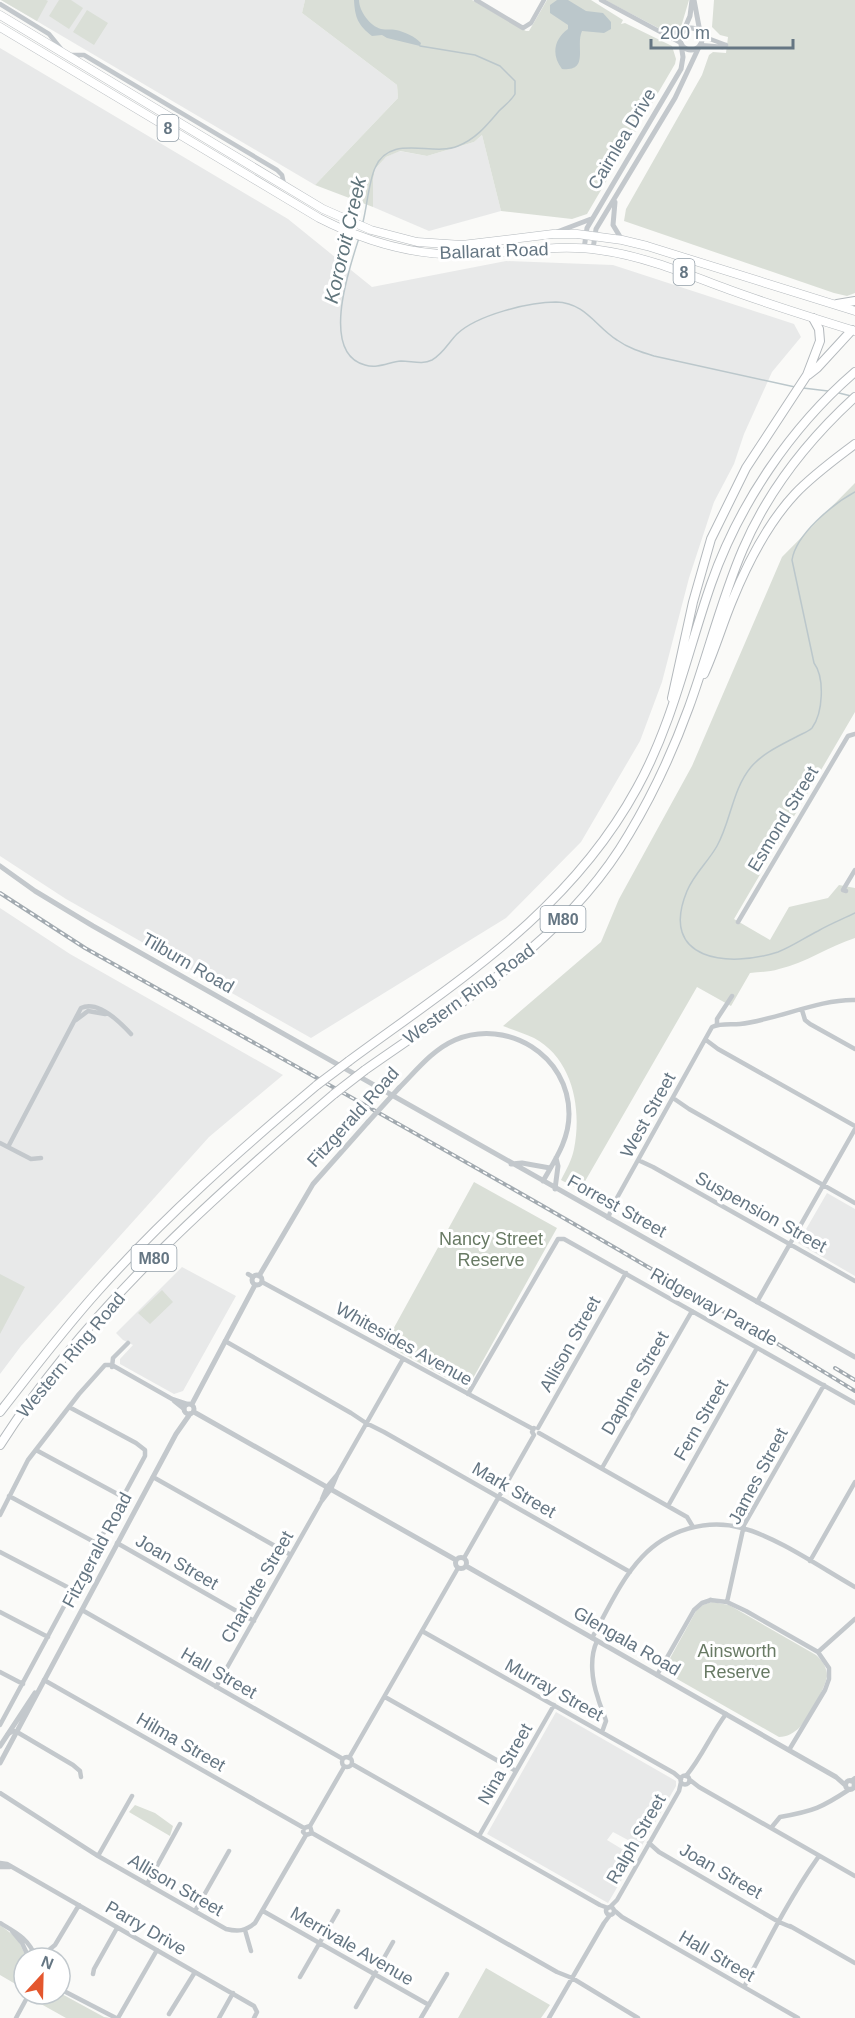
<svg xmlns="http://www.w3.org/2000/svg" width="855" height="2018" viewBox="0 0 855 2018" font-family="Arial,sans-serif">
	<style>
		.built { fill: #e8e9e9 }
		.green { fill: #dadfd7 }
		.water { fill: #bbc7cb }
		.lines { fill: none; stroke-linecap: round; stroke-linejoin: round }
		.stream { stroke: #bbc7cb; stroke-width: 1.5 }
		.trunk-casing { stroke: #b4b9bd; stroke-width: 9 }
		.motorway-casing { stroke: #b4b9bd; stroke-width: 10 }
		.minor { stroke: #c3c8cc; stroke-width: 4.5 }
		.tertiary { stroke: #c3c8cc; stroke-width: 5 }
		.trunk { stroke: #fff; stroke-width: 8 }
		.motorway { stroke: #fff; stroke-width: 8 }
		.rail-casing { stroke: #a2aab0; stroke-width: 4 }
		.rail { stroke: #fff; stroke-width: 1.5; stroke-dasharray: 4.5; stroke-linecap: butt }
		.motorway-bridge-casing { stroke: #b4b9bd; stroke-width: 10; stroke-linecap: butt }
		.tertiary-bridge { stroke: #c3c8cc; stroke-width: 5 }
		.motorway-bridge { stroke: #fff; stroke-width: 8 }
		.labels { text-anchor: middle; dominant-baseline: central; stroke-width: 6; stroke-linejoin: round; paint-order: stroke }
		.shield { fill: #fff; stroke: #939fa8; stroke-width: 1.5 }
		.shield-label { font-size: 16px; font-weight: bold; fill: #657683 }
		.street-label { font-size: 18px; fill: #657683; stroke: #fff }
		.park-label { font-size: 18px; fill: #687a64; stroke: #fff }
		.water-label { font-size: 20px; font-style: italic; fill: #60757c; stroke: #fff }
	</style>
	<rect width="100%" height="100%" fill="#fafaf8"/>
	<path class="built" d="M1,0h304l-3,13 95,72 1,13 -83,87z
		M0,48l288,171 84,68 134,-26 107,4 181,59 7,13 -29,35 -28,62 -10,30 -20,38 -25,76 -27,104 -22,59 -59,101 -75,76 -195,120 -245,-139 -66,-43z
		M482,135l19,76 -72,20 -56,-24v-27l2,-11 11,-12 13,-6 28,5 47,-14z
		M0,908l70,46 213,121 -74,62 -188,209 -21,28z
		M827,1193l28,16v67l-57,-33z
		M182,1267l54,29 -53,95 -9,3 -54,-30v-5l13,-14 -10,-5 -7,-7z
		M556,1712l120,69v5l-35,61 -28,-15 -6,8 28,17 -27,46 -121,-69z"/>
	<path class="green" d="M1,0h45l2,1 -11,20z
		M59,0h12l12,8 -14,21 -20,-13z
		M305,0h167l54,31h3l18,-31h44l32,20 -2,4 4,-1 47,23 4,13 -1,5 -88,150 -15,5 -71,-8 -19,-76 -8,7 -47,14 -27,-5 -14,6 -11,12 -2,11v27l-58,-22 83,-87 -1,-13 -95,-72z
		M605,0h84l-8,27 -6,5 -11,-1z
		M714,0h141v293l-8,3 -13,-3 -210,-72 2,-12 76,-134 7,-20 4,-3 13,1 2,-16 -8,-2 -8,-8z
		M87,10l21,13 -14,22 -21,-13z
		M855,483v229l-121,207 36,21 19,-33 39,-9 11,-13 16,3v50c-26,8 -49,25 -76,31 -9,3 -19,3 -29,4l-19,33 -34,-19 -117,203 -19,-10c5,-10 11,-20 13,-31 8,-40 -1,-90 -40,-111 -10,-5 -21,-8 -31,-12l98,-84 18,-43 73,-133 90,-209z
		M474,1182l83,46 -90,161 -82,-45z
		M0,1274l25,13 -25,47z
		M162,1290l11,12 -23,22 -12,-11z
		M712,1602l17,3 87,50c6,5 11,12 11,21 -1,11 -19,42 -27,51 -6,6 -13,10 -21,10l-116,-66 33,-60 7,-6z
		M135,1805l20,8 18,13 -3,10 -41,-24z
		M0,1925l17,13 10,20h-3v31l-24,-14z
		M486,1968l64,37 -9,13h-83z
		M60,1993l44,24 6,1h-44l-34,-19 3,-5z"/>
	<path class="water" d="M354,0h5c0,11 11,26 22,29 5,1 10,0 15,1 9,2 18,6 25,13l-1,3 -33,-8 -5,-3 -10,1c-14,-11 -17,-18 -18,-36z
		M557,0h11l18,11 17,2 8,9v7l-7,4 -22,-2c-7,15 8,41 -20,38 -11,-14 -8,-30 6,-40v-4l-18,-12v-8z"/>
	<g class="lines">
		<path class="stream" d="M363,222c4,-16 6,-41 12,-54 15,-35 57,-11 83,-22 18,-7 29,-21 41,-35 6,-6 12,-10 16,-17v-13l-15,-15 -25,-11 -55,-9
			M359,238c-10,31 -39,115 6,127 13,4 24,-3 36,-4 11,0 21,4 31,-1 11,-6 17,-18 25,-26 20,-19 72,-32 99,-32 30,1 39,24 61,38 11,8 24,12 37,16l141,31
			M803,388l25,3
			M839,393l12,3
			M855,492c-22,12 -59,42 -63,68l22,103c11,15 9,50 -2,65 -4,4 -11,6 -16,9 -15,8 -33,16 -45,30 -19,23 -20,54 -34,79 -9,16 -23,28 -30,45 -29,70 42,77 91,61 15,-6 26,-14 40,-21 12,-7 25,-12 37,-18"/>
		<defs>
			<path id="trunk" d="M0,15l323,194 48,21 46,12 45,3 91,-11h24l45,6 25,6 208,65
				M0,27l319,191c49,25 102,40 157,36 41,-2 83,-10 123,-4 45,6 88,24 131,40 41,15 83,28 125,41"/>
			<path id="motorway" d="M837,304l18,-3
				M808,375l9,-7 35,-38
				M704,674c11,-24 18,-49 28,-73 15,-37 36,-78 63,-107 18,-19 39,-34 60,-50
				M672,698l21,-96 18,-63 35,-71 61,-93 13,-34 -1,-12 -6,-11
				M349,1061c110,-81 221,-150 288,-273 36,-65 50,-135 74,-204 28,-80 80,-157 144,-212
				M365,1070c98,-69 202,-130 264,-236 24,-40 44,-83 60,-127 19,-52 32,-107 54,-158 25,-58 66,-110 112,-152
				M0,1412c32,-41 63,-82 98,-121 67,-75 142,-141 219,-206
				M0,1445c86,-135 213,-248 334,-351"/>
		</defs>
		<use href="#trunk" class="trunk-casing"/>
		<use href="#motorway" class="motorway-casing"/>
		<path class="minor" d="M476,0l47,28 8,-5 13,-23
			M601,0l80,43
			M0,4l49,30 13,16
			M666,34l17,-2
			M702,36l24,9
			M700,45l23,2 3,-2
			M67,55h17l10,6 183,109 5,5 2,9
			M846,891l-3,-1 12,-20
			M738,922l110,-186 7,-2
			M802,1010l3,10 5,4 45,25
			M76,1020l12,-9 17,3
			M717,1025v-6l15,-23
			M706,1040l12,9 137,77
			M673,1098l16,11 166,94
			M0,1143l31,16 10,-1
			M8,1147l73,-139c17,-8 39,14 50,26
			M638,1160l15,7 202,114
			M608,1218l5,-13 99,-178c9,-4 19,-2 28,-3 36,-4 79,-25 115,-24
			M248,1274l5,3
			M262,1282l271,147
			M757,1302l98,-173
			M225,1341l126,72 15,10 18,9 246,140
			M112,1367l1,-9 15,-15
			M468,1394l90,-155h6l291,164
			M174,1401l10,8
			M538,1428l88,-155
			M539,1433l148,84 6,10
			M36,1450l87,47
			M602,1468l90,-157
			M153,1477l138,78
			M9,1496l89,48
			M322,1499l5,-12 10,-12 66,-116
			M668,1506l89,-158
			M0,1515l28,-55 51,-66 26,-29h7l60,34 15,5
			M117,1543l137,78
			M0,1552l73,38
			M464,1558l70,-123 -2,-3 2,-4
			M810,1561l45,-79
			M710,1600l17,2 19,9 72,41 11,16v11l-4,11 -36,60
			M727,1602l17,-77 80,-140
			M82,1610l261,149
			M0,1612l48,25
			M422,1631l252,142 7,6
			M592,1638c15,-27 29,-59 50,-81 25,-27 65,-39 100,-29 35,9 81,41 113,59
			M597,1641c-8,17 -5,40 1,57 2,8 6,15 8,23l-4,11
			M818,1652l37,-33
			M0,1672l23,12
			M657,1675l37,-65 8,-7 9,-3
			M44,1680l260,148 6,-2 2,7 -6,2 -3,-3 1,-4
			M216,1687l105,-185 10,-13 6,-14
			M385,1697l131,74
			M0,1725l145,-269v-6l-9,-7 -67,-36
			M8,1734l5,-3 4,1 56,33 7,6 1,6
			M342 1762a5 5 0 1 1 10 0a5 5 0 1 1-10 0Z
			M349,1758l109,-190
			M352,1764l248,141 8,3
			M680.5 1780a4.5 4.5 0 1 1 9 0a4.5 4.5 0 1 1-9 0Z
			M686,1776c16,-19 25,-42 40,-62
			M690,1780l9,7 156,89
			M851,1781l4,-3
			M854,1785l1,-2
			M0,1793l98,63 128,73c12,3 20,2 29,-6l51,-88
			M310,1826l34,-59
			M771,1828l9,-11c34,-6 41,-9 70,-28
			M312,1833l245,139 15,6 66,40
			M479,1836l75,-131
			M649,1843l10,9 120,70 12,5
			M98,1856l34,-60
			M0,1863l7,1 247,142 3,6 -3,6
			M0,1867h10
			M147,1884l33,-60
			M610,1907l7,-7 62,-109 2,-9
			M606 1911a4 4 0 1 1 8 0a4 4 0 1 1-8 0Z
			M195,1911l34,-60
			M263,1911l166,94
			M615,1911l7,6 176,101
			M0,1923c17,10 29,16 36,35
			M790,1926l65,37
			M245,1930l6,21
			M12,1931l10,12 7,15
			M39,1958l16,-13 24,-40
			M93,1974l1,-5 23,-41
			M300,1977l38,-66
			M744,1987c23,-44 46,-90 75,-131
			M60,1989l56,29
			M356,2007l37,-65
			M169,2014l26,-42
			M16,2018l13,-24
			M118,2018l39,-68
			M219,2018l14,-25
			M421,2018l26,-44
			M549,2018l55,-95 6,-8"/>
		<path class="tertiary" d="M694,0l6,32
			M680 39a11 11 0 1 1 22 0a11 11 0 1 1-22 0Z
			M684,30l6,-14 2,-16
			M615,202l-2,23 9,15
			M557,232l34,-13
			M584,249l3,-21 94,-159 2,-12 -2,-13
			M593,249l3,-20 79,-131 24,-51
			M0,866l35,25 58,35 762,431
			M399,1088c17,-17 33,-38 56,-48 52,-22 114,15 114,74 0,26 -14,46 -26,67
			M511,1164l11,-1 28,5
			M555,1189l3,-23 -2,-8
			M252 1280a5 5 0 1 1 10 0a5 5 0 1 1-10 0Z
			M259,1276l54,-92 55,-62
			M184 1409a5 5 0 1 1 10 0a5 5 0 1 1-10 0Z
			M192,1404l63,-119
			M194,1412l262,148
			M455.5 1563a5.5 5.5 0 1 1 11 0a5.5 5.5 0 1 1-11 0Z
			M466,1566l370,211 9,8
			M0,1746l35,-53
			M0,1763l176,-329 14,-20
			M845.5 1785a4.5 4.5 0 1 1 9 0a4.5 4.5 0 1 1-9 0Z"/>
		<use href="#trunk" class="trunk"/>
		<use href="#motorway" class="motorway"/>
		<defs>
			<path id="rail" d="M0,893l85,55c258,145 518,288 770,443
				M835,1368l20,12"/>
		</defs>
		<use href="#rail" class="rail-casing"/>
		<use href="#rail" class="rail"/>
		<defs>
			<path id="motorway-bridge" d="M317,1085l32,-24
				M334,1094l31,-24"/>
		</defs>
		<use href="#motorway-bridge" class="motorway-bridge-casing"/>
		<path class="tertiary-bridge" d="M368,1122l31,-34"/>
		<use href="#motorway-bridge" class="motorway-bridge"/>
	</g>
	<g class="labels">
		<g class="shield">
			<rect x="157.5" y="115" width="21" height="26" rx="4.5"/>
			<rect x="673.5" y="259" width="21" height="26" rx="4.5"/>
			<rect x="540.5" y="906" width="45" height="26" rx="4.5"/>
			<rect x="131.5" y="1245" width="45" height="26" rx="4.5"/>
		</g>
		<g class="shield-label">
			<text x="168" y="128">8</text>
			<text x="684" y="272">8</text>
			<text x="563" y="919">M80</text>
			<text x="154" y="1258">M80</text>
		</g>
		<g class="street-label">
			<text transform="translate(622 139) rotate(-59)">Cairnlea Drive</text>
			<text transform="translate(494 251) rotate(-2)">Ballarat Road</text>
			<text transform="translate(783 819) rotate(-59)">Esmond Street</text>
			<text transform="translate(188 963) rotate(30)">Tilburn Road</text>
			<text transform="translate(469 994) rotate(-36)">Western Ring Road</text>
			<text transform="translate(648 1115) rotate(-61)">West Street</text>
			<text transform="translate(353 1117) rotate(-48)">Fitzgerald Road</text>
			<text transform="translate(617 1206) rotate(29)">Forrest Street</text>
			<text transform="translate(761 1212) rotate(29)">Suspension Street</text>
			<text transform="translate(714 1307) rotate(29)">Ridgeway Parade</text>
			<text transform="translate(404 1344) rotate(29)">Whitesides Avenue</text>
			<text transform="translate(570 1344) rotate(-61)">Allison Street</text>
			<text transform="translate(71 1355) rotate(-50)">Western Ring Road</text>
			<text transform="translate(635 1383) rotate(-60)">Daphne Street</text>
			<text transform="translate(701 1420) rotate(-60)">Fern Street</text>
			<text transform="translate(758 1476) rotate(-62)">James Street</text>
			<text transform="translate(514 1490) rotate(30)">Mark Street</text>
			<text transform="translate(97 1550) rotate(-62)">Fitzgerald Road</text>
			<text transform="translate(177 1562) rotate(30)">Joan Street</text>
			<text transform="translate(257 1587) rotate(-60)">Charlotte Street</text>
			<text transform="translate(627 1641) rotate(30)">Glengala Road</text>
			<text transform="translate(219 1673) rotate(30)">Hall Street</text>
			<text transform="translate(554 1690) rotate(29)">Murray Street</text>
			<text transform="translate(181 1742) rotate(30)">Hilma Street</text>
			<text transform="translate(505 1764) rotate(-60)">Nina Street</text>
			<text transform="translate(636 1839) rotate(-60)">Ralph Street</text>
			<text transform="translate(721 1871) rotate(30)">Joan Street</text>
			<text transform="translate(176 1885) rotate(30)">Allison Street</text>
			<text transform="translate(146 1928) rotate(30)">Parry Drive</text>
			<text transform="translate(352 1946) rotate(30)">Merrivale Avenue</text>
			<text transform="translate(717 1956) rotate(30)">Hall Street</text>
		</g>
		<g class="park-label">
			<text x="491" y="1239">Nancy Street<tspan x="491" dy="21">Reserve</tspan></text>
			<text x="737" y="1651">Ainsworth<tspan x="737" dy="21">Reserve</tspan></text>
		</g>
		<g class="water-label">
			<text transform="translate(345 240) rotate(-77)">Kororoit Creek</text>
		</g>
	</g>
	<g transform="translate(42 1976) rotate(22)"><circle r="28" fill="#ffffff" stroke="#c1c8cd" stroke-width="1.5"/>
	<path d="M0-4.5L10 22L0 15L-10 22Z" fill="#e4572e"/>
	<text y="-9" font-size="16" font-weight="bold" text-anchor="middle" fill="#657683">N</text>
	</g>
	<path d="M651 39v9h142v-9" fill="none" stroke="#657683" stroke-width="3"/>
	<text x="660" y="39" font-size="18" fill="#657683" stroke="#ffffff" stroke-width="4.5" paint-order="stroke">200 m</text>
</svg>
